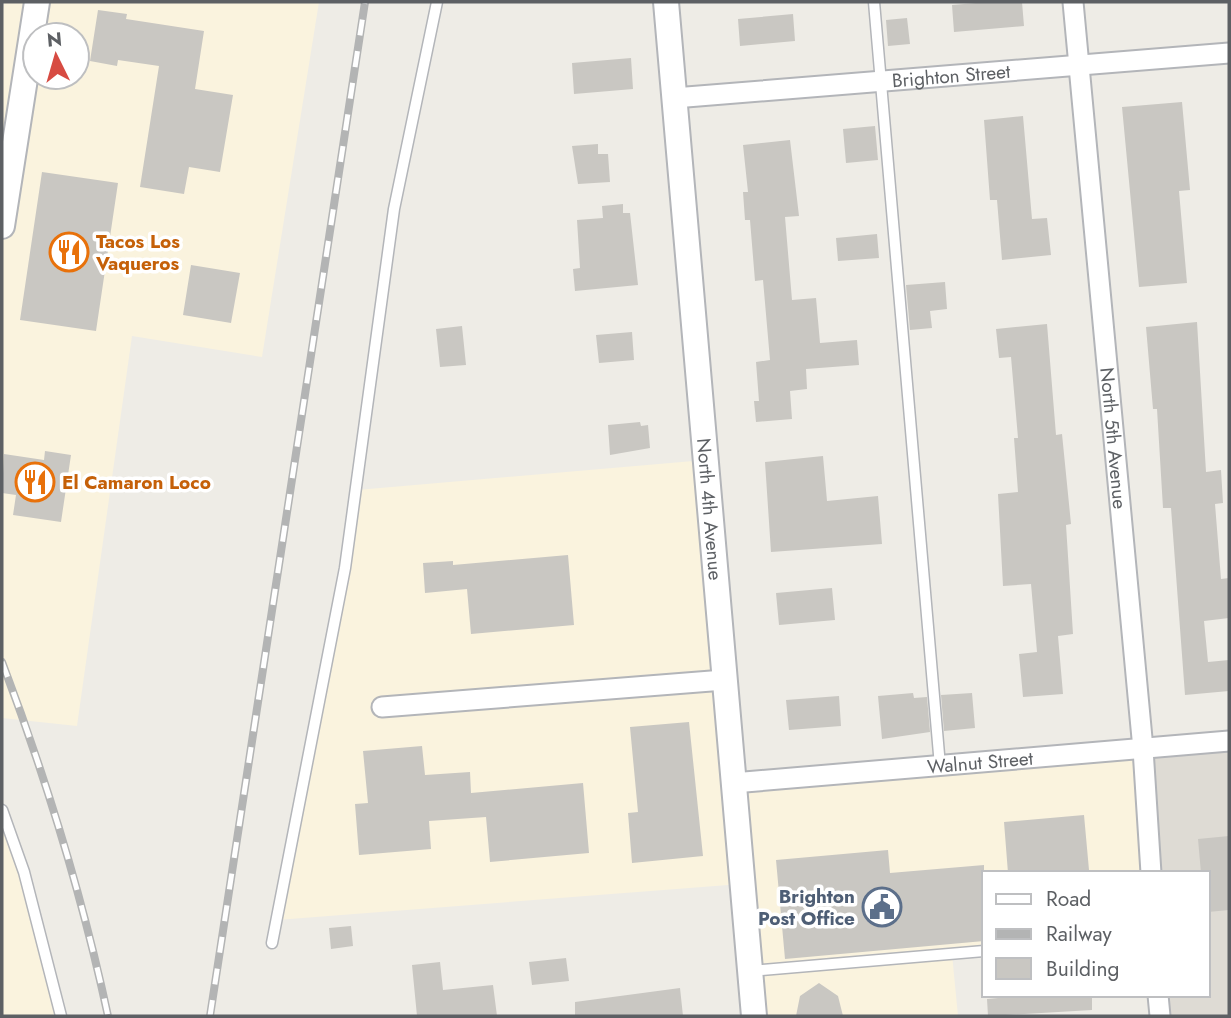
<svg xmlns="http://www.w3.org/2000/svg" width="1231" height="1018" viewBox="0 0 1231 1018" font-family="Jost,sans-serif">
	<style>
		.commercial { fill: #faf3de; fill-rule: evenodd }
		.education { fill: #dedbd4 }
		.building { fill: #c9c7c2 }
		.lines { fill: none; stroke-linecap: round; stroke-linejoin: round }
		.service-casing { stroke: #b3b5b9; stroke-width: 13 }
		.minor-casing { stroke: #b3b5b9; stroke-width: 23 }
		.tertiary-casing { stroke: #b3b5b9; stroke-width: 28 }
		.service { stroke: #fff; stroke-width: 10 }
		.minor { stroke: #fff; stroke-width: 19 }
		.tertiary { stroke: #fff; stroke-width: 24 }
		.rail-casing { stroke: #b3b4b4; stroke-width: 8 }
		.rail { stroke: #fff; stroke-width: 5; stroke-dasharray: 16; stroke-linecap: butt }
		.labels { text-anchor: middle; dominant-baseline: central; stroke-width: 7; stroke-linejoin: round; paint-order: stroke }
		.street-label { font-size: 19px; fill: #5d6064; stroke: #fff }
		.food-label { font-size: 19px; font-weight: bold; fill: #c56008; stroke: #fff; text-anchor: start }
		.service-label { font-size: 19px; font-weight: bold; fill: #4e5e75; stroke: #fff; text-anchor: end }
	</style>
	<rect width="100%" height="100%" fill="#eeece6"/>
	<path class="commercial" d="M4,2h315l-57,355 -130,-21 -55,390 -75,-8v-701zM35,35h42v42h-42z
		M705,460l28,323 410,-34 8,124h-167v78l-32,3 6,62h-204l-13,-132 -464,36 80,-430z
		M2,810l59,206h-59z"/>
	<path class="education" d="M1229,741v275h-69l-1,-21h49v-122h-57l-8,-124z"/>
	<path class="building" d="M988,2h34l2,24 -70,6 -2,-27z
		M98,10l29,4 -1,5 78,12 -9,58 38,6 -13,77 -31,-5 -5,27 -44,-7 19,-121 -41,-6 -1,6 -27,-5z
		M793,14l2,27 -55,5 -2,-27z
		M907,18l3,26 -22,2 -2,-26z
		M631,58l2,31 -59,5 -2,-31z
		M1182,102l8,88 -11,1 8,92 -48,4 -17,-180z
		M1023,116l9,103 15,-1 4,37 -49,5 -5,-60h-7l-6,-80z
		M875,126l3,34 -32,3 -3,-34z
		M790,140l9,76 -14,1 7,83 24,-2 4,45 37,-3 2,25 -53,4 1,20 -17,2 2,28 -36,3 -2,-21h5l-3,-39 14,-2 -7,-80 -8,1 -5,-61h-5l-2,-28h5l-5,-47z
		M598,144v10h10l2,28 -32,2 -6,-38z
		M42,172l76,11 -22,148 -76,-11z
		M623,204v9h7l8,72 -63,6 -2,-22 7,-1 -3,-48 26,-2 -1,-12z
		M877,234l2,24 -41,3 -2,-23z
		M191,265l49,8 -9,50 -48,-8z
		M945,282l2,27 -17,2 2,17 -22,2 -4,-45z
		M1197,322l9,150 15,-2 2,33 -8,1 6,75 8,-1v40l-25,3 4,41 21,-2v31l-44,4 -14,-187h-8l-6,-99h-4l-7,-82z
		M1047,324l9,111 6,-1 9,90 -5,1 7,109 -15,2 5,58 -40,3 -4,-43 18,-2 -6,-68 -28,2 -5,-92 20,-2 -4,-54h4l-7,-81 -12,1 -3,-29z
		M462,326l4,39 -26,2 -4,-38z
		M632,332l2,28 -35,3 -3,-28z
		M640,422l1,4 7,-1 2,23 -40,7 -2,-30z
		M45,451l26,4 -10,67 -48,-7 3,-20 -14,-2 2,-39 40,6z
		M823,456l4,45 51,-5 4,48 -111,8 -6,-90z
		M568,555l6,70 -103,9 -4,-45 -42,4 -2,-30 30,-2v4z
		M832,588l3,32 -56,5 -3,-32z
		M913,693l1,5 13,-1 3,35 -48,7 -4,-43z
		M972,693l3,35 -31,3 -3,-36z
		M839,696l2,30 -52,4 -3,-30z
		M689,722l14,134 -71,7 -4,-50 10,-1 -8,-85z
		M422,746l3,29 45,-3 1,21 112,-10 6,70 -99,9 -4,-45 -57,4 2,28 -72,6 -4,-51 13,-1 -5,-52z
		M1084,815l5,55 -81,3 -4,-51z
		M1229,836v74l-21,2v-39h-7l-3,-34z
		M888,850l2,23 94,-8v76l-199,18 -9,-99z
		M351,926l2,20 -22,3 -2,-21z
		M566,958l3,23 -37,4 -3,-23z
		M440,962l3,28 50,-5 4,31h-80l-5,-51z
		M819,983l19,13 5,20h-47l4,-20z
		M680,988l3,28h-108v-14z
		M998,995h94v15l-104,6 -1,-17 11,-1z"/>
	<g class="lines">
		<defs>
			<path id="service" d="M874,2l66,764
				M2,810l22,62 37,144
				M272,943l73,-375 49,-359 43,-207
				M750,971l234,-20"/>
			<g id="minor">
				<path id="s1" d="M1073,2l70,747 8,124"/>
				<path id="s2" d="M674,98l555,-45"/>
				<path d="M382,707l342,-27"/>
				<path id="s3" d="M733,783l496,-42"/>
				<path d="M1158,995l2,21"/>
			</g>
			<g id="tertiary">
				<path id="s4" d="M666,2l88,1014"/>
				<path d="M2,226l35,-224"/>
			</g>
		</defs>
		<use href="#service" class="service-casing"/>
		<use href="#minor" class="minor-casing"/>
		<use href="#tertiary" class="tertiary-casing"/>
		<use href="#service" class="service"/>
		<use href="#minor" class="minor"/>
		<use href="#tertiary" class="tertiary"/>
		<defs>
			<path id="rail" d="M2,662c44,116 80,233 106,354
				M210,1016l155,-1014"/>
		</defs>
		<use href="#rail" class="rail-casing"/>
		<use href="#rail" class="rail"/>
	</g>
	<defs>
		<symbol id="restaurant-ring" viewBox="-11 -11 22 22"><circle r="9.5" fill="#fff" stroke="#e8710a" stroke-width="1.5"/><path d="M-5-6h1v4h1v-4h1v4h1v-4h1v5L-1.5 .5V6h-2V.5L-5-1ZM5-6V6H3V1.5H1.5Q1.5-4 5-6Z" fill="#e8710a"/></symbol>
		<symbol id="civic-ring" viewBox="-11 -11 22 22"><circle r="9.5" fill="#fff" stroke="#5c6f8a" stroke-width="1.5"/><path d="M-.6-6.5H3V-4.5H.6V-3L4-1V1h2V6H-6V1h2V-1L-.6-3ZM-1.2 2.5V6h2.4V2.5Z" fill="#5c6f8a"/></symbol>
	</defs>
	<g fill-rule="evenodd">
		<use href="#restaurant-ring" x="47" y="230" width="44" height="44"/>
		<use href="#restaurant-ring" x="13" y="460" width="44" height="44"/>
		<use href="#civic-ring" x="860" y="885" width="44" height="44"/>
	</g>
	<g class="labels">
		<g class="street-label">
			<text stroke="none"><textPath href="#s2" startOffset="278">Brighton Street</textPath></text>
			<text stroke="none"><textPath href="#s1" startOffset="438">North 5th Avenue</textPath></text>
			<text stroke="none"><textPath href="#s4" startOffset="509">North 4th Avenue</textPath></text>
			<text stroke="none"><textPath href="#s3" startOffset="248">Walnut Street</textPath></text>
		</g>
		<g class="food-label">
			<text x="96" y="241">Tacos Los<tspan x="96" dy="22">Vaqueros</tspan></text>
			<text x="62" y="482">El Camaron Loco</text>
		</g>
		<g class="service-label">
			<text x="855" y="896">Brighton<tspan x="855" dy="22">Post Office</tspan></text>
		</g>
	</g>
	<rect width="1231" height="1018" fill="none" stroke="#5d6064" stroke-width="7"/>
	<rect x="982" y="871" width="228" height="126" fill="#ffffff" stroke="#bebfc1" stroke-width="2"/>
	<rect x="996" y="894" width="35" height="10" fill="#ffffff" stroke="#bebfc1" stroke-width="2"/>
	<text x="1046" y="906" font-size="21" fill="#5d6064">Road</text>
	<rect x="996" y="929" width="35" height="10" fill="#b3b4b4" stroke="#bebfc1" stroke-width="2"/>
	<text x="1046" y="941" font-size="21" fill="#5d6064">Railway</text>
	<rect x="996" y="958" width="35" height="21" fill="#c9c7c2" stroke="#bebfc1" stroke-width="2"/>
	<text x="1046" y="976" font-size="21" fill="#5d6064">Building</text>
	<g transform="translate(56 56) rotate(355)"><circle r="33" fill="#ffffff" stroke="#bebfc1" stroke-width="2"/>
	<path d="M0-5L12 26L0 18L-12 26Z" fill="#d74b42"/>
	<text y="-10" font-size="19" font-weight="bold" text-anchor="middle" fill="#5d6064">N</text>
	</g>
</svg>
